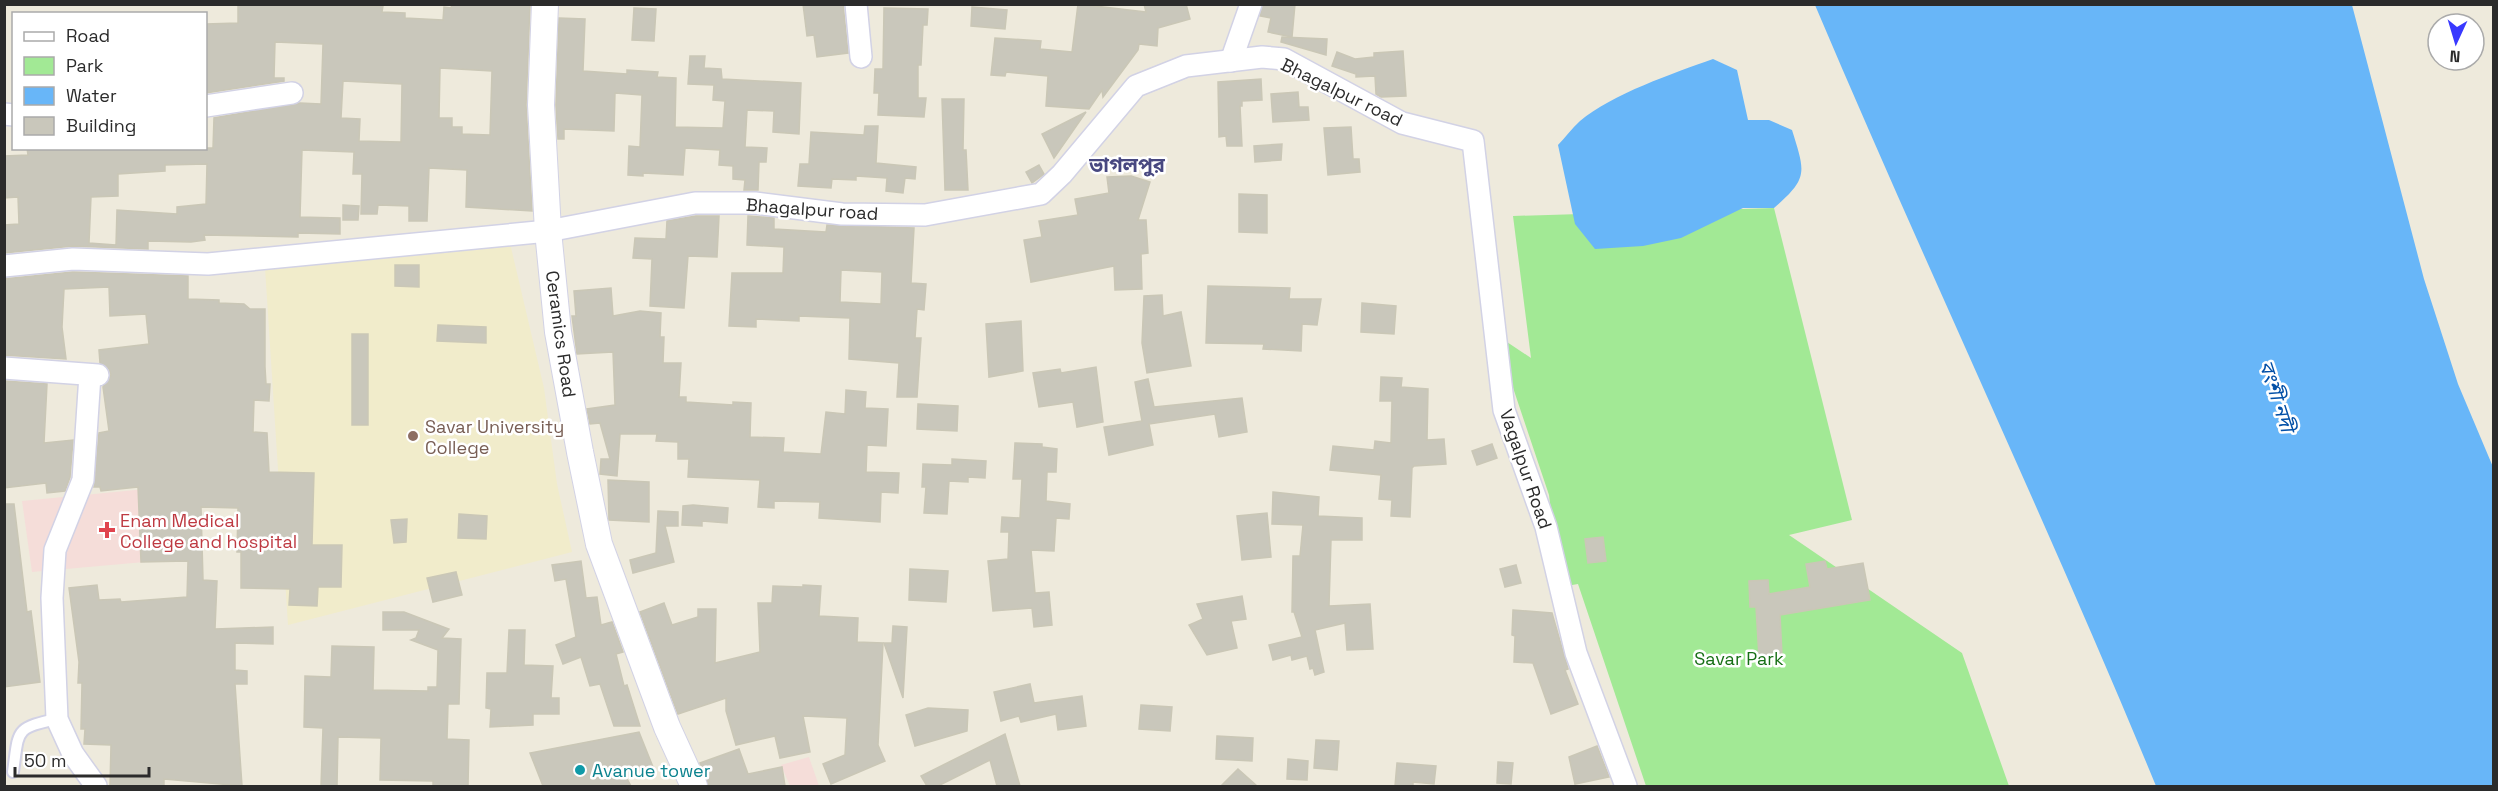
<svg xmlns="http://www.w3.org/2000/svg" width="2498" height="791" font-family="'Space Grotesk','Noto Sans Bengali',sans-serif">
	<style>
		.education { fill: #f1eccb }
		.medical { fill: #f5ddd9 }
		.green { fill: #a2e995 }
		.water { fill: #68b6f8 }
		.building { fill: #c9c7bb; stroke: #cac7b6; stroke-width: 1.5; fill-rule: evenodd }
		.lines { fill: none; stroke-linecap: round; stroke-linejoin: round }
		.service-casing { stroke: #d2d2e5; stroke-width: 14 }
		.minor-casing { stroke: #d2d2e5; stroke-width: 24 }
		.tertiary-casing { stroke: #d2d2e5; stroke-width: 28 }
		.service { stroke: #fff; stroke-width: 10 }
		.minor { stroke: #fff; stroke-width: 21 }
		.tertiary { stroke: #fff; stroke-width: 26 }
		.education-dot { fill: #8d6e63; stroke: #fff; stroke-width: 2 }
		.health-dot { fill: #e0444e; stroke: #fff; stroke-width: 2 }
		.culture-dot { fill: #0f9aa8; stroke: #fff; stroke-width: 2 }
		.labels { text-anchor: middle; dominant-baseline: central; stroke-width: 5; stroke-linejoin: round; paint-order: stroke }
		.street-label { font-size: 18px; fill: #2b2b2b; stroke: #fff }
		.education-label { font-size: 18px; fill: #785e54; stroke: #fff; text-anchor: start }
		.health-label { font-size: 18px; fill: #be3a42; stroke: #fff; text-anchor: start }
		.park-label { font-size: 18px; fill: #166f15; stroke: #fff }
		.culture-label { font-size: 18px; fill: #0d838f; stroke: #fff; text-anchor: start }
		.neighbourhood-label { font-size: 20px; font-weight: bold; fill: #484880; stroke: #fff }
		.water-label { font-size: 20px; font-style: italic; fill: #0350a7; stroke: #fff }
	</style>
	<rect width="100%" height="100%" fill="#eeeadc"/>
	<polygon class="education" points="509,239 544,388 557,484 572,552 288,625 264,252"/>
	<g class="medical">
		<polygon points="187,485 167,560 32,572 22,501"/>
		<polygon points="809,757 819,786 790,786 781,765"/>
	</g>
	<polygon class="green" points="1774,208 1852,520 1789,535 1962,653 2009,786 1646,786 1578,584 1560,587 1549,495 1495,334 1531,358 1513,216"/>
	<g class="water">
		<path d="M1815 5H2352L2424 279 2458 384 2493 467V786H2156C2048 524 1926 267 1815 5Z"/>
		<path d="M1713 59 1737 70 1748 120H1769L1792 130C1805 172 1809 178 1774 208H1743L1681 238 1643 246 1595 249 1575 224 1558 145C1565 138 1572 128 1580 121 1612 94 1674 73 1713 59Z"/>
	</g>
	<g class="building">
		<path d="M238 4 383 6 382 12 405 13V18L443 20 444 7 451 8 452 4H530L526 105 532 211 466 207 467 170 429 168 427 221H409V206L378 205 377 214H361L362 174H353L354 152 302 150 300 217 340 218V234L298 233V237L204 235 205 240 191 242 148 241V249L73 246 4 253V225L19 224 18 197 4 198V156L28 155 27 148H213L214 118 300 103 321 104 323 44 275 42 274 78H284V81L206 93V24L238 23ZM440 68 492 71 490 135 462 134V127H452V118H439ZM343 81 402 84 401 142 359 141 360 119 341 118ZM207 164 206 204 177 207V214L117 210 116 245 89 243 91 197 118 196V174L165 171V165Z"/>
		<polygon points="803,4 843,4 848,53 817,57 814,35 807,36"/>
		<polygon points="1078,4 1146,12 1144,4 1186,4 1190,19 1158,28 1157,46 1139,44 1138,50 1103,97 1102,90 1089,109 1046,106 1048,76 1006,72 1005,76 991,75 995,38 1041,41 1040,49 1072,52"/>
		<polygon points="1263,4 1295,4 1292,37 1268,32 1271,18 1260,16"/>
		<polygon points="972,7 1007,10 1005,29 971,26"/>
		<polygon points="634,8 656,9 654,41 632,40"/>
		<polygon points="884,8 928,9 927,25 923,25 921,65 918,65 918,98 926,98 924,117 878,115 879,93 874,93 875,69 883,69"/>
		<polygon points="559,18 585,19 583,71 627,74 627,70 658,72 657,77 676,78 675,127 723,128 725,101 713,100 714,85 688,84 690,56 705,56 704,68 721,69 722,79 801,83 799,134 773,132 774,111 747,110 745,147 767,148 766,162 759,162 758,190 744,190 745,180 733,179 733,166 719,165 720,150 685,148 683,175 643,173 643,176 628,175 629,146 640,147 642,95 615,93 614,131 564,129 564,139 558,139 556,105"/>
		<polygon points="1282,37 1327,39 1326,55 1281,42"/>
		<polygon points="1403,51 1406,96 1381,97 1376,94 1375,76 1356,77 1356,74 1332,66 1337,52 1355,59 1374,57 1374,53"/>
		<polygon points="1261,79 1262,100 1242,101 1242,106 1240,106 1242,146 1227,146 1226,136 1219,137 1218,82"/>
		<polygon points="1298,92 1299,107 1308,107 1309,120 1273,122 1271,94"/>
		<polygon points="942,99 964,99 963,150 966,150 968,190 945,190"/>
		<polygon points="1086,112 1054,158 1042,134"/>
		<polygon points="865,126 878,126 876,163 916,167 915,179 905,178 903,193 886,191 887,178 856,176 856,180 832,179 831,188 798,186 800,164 809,164 811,132 864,135"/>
		<polygon points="1351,127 1353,159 1359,159 1360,172 1328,175 1324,128"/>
		<polygon points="1282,144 1281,160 1255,162 1254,146"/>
		<polygon points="1039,165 1044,174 1032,183 1026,172"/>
		<polygon points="1131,176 1150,182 1138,220 1146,220 1148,253 1141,254 1142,289 1115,290 1114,266 1031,282 1024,240 1042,237 1039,221 1078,215 1075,199 1109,193 1107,177"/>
		<polygon points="1239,194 1267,195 1267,233 1239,232"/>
		<polygon points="343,205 359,206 358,220 343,220"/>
		<polygon points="696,216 719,216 717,257 688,256 684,308 650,306 652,259 633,258 635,238 666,239 667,221"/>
		<path d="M748 216 774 218V229L826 232 827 225 914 228 911 283 926 284 924 310 917 309 915 338H921L917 397H897L899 363 849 359 850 318 799 316V321L756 319V327L729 326 732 273H783L784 247 747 245ZM841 270 882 272 881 304 840 302Z"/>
		<polygon points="395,265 419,265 419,287 395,286"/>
		<polygon points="73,272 188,276 188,299 219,300 219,303 244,304 250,309 265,309 265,367 266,384 270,384 269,401 254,400 253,432 267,433 269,472 314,473 312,545 342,545 341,587 318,587 317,606 289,605 290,589 241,588 241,552 237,552 238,508 201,507 203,580 217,581 215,629 273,627 273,644 235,643 235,670 247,671 247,684 235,684 242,786 164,779 164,786 110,786 111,745 84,744 85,729 81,729 82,683 78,683 79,662 69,588 97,585 99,600 120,599 121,602 187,597 188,561 141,562 138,487 101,491 100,487 94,487 99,433 109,431 103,387 111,375 109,369 100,363 99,350 149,344 146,314 110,316 109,287 64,289 62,327 66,359 4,355 4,279"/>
		<polygon points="1208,286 1290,288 1289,299 1321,299 1317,325 1302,324 1301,351 1263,349 1264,344 1206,343"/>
		<polygon points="611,288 613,316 640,311 661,313 660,337 664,337 663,363 681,363 679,397 686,397 686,402 733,405 733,402 751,403 750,437 784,438 783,452 821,454 826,412 845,414 846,390 866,392 865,408 888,409 886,446 867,445 866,472 899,473 898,493 881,492 880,522 819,518 820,502 774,501 774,508 758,507 760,480 688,477 689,459 678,459 678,442 656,441 657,434 620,434 617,476 600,474 601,459 610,459 600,423 590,424 587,409 615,405 613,352 577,354 572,316 576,316 574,291"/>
		<polygon points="1162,295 1163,316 1181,312 1191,366 1147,373 1142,343 1144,296"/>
		<polygon points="1362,303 1396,306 1394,334 1361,332"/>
		<polygon points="1021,321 1023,371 989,377 986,324"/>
		<polygon points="438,325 486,327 486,343 437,341"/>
		<rect x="352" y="334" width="16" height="91"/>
		<polygon points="1096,367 1103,422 1077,427 1073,402 1039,407 1033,373 1060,369 1061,373"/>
		<polygon points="1381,377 1402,378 1401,387 1428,389 1427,440 1444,439 1446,464 1414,466 1412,468 1410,517 1391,516 1392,500 1379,499 1381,475 1330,470 1333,446 1374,450 1375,441 1391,443 1392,401 1380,401"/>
		<polygon points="1148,379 1154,407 1242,398 1247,432 1219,437 1215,414 1149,424 1153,445 1109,455 1104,427 1142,421 1135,382"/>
		<polygon points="4,381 47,384 44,443 73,440 70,477 65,491 47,493 46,483 4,488"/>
		<polygon points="918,404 958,406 957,431 917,429"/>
		<polygon points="1015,443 1042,444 1042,447 1057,449 1056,472 1047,472 1046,501 1070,504 1069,519 1056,518 1054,551 1031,550 1035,593 1049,592 1052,625 1034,627 1032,608 993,611 988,561 1008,559 1009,532 1001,532 1002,517 1020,518 1022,479 1013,479"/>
		<polygon points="1492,444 1497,458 1477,465 1472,451"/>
		<polygon points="952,459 986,461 985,478 968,477 968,482 949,481 947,514 924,513 926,487 922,487 923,464 952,465"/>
		<polygon points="608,480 649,482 649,522 609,520"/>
		<polygon points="1273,492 1319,497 1318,516 1362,518 1362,540 1331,540 1329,606 1370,604 1373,649 1347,650 1345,623 1315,630 1324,672 1315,675 1313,668 1310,669 1307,656 1292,660 1291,655 1273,660 1269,645 1302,637 1294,612 1292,612 1293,556 1300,556 1303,525 1272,524"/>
		<polygon points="4,504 14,504 27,612 31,611 40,682 4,687"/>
		<polygon points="693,505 728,508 727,523 702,521 702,526 682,525 683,506"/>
		<polygon points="658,511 678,512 678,526 665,526 674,562 633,573 630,560 656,553"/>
		<polygon points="1267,513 1271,557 1242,560 1237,516"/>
		<polygon points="459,514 487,516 486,539 458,538"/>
		<polygon points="407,519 406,542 394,543 391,520"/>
		<polygon points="1603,537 1606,561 1588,563 1585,539"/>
		<polygon points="581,561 586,598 597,597 601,625 612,622 623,652 616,654 624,686 627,685 640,726 614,726 600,684 590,686 581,657 563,664 556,645 576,637 566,579 555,581 552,565"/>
		<polygon points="1825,561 1827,569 1863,563 1870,600 1780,615 1782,655 1759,657 1756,607 1750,607 1749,581 1768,580 1769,594 1810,587 1806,564"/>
		<polygon points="1516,565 1521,583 1505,587 1500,569"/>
		<polygon points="910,569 948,571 946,602 909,600"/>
		<polygon points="456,572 462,595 433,602 427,578"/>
		<polygon points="803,585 821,586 819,616 858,618 857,642 883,643 878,745 885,761 831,784 823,764 845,755 847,718 803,716 810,752 780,758 775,736 736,745 726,711 726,698 678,714 640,612 664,603 672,625 698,617 698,609 716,609 715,663 760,652 758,603 772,603 773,586 803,587"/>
		<polygon points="1242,596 1246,619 1231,621 1237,648 1207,655 1189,625 1203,619 1197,604"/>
		<polygon points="1513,610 1552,613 1568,669 1565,670 1578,704 1551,714 1533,663 1514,662 1515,636 1512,635"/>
		<polygon points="383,612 404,612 449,629 442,638 461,639 459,704 448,704 447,739 469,740 468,786 433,786 433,781 380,780 381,738 338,737 337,786 321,786 323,728 304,727 305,676 331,677 332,646 374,647 373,690 428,691 428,687 437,687 438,650 411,640 416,638 419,630 383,630"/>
		<polygon points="893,626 907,627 903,698 884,643 892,643"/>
		<polygon points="509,630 525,630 524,665 553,666 551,698 559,698 559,714 533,714 533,725 490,727 491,709 486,708 487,673 507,673"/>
		<polygon points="1030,684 1034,703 1082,696 1086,726 1058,730 1056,714 1021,722 1019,716 1001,721 994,692"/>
		<polygon points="1141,705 1172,707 1170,731 1139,729"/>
		<polygon points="928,708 968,710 967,731 915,746 906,715"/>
		<polygon points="639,732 653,767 626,777 631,786 543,786 530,753"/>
		<polygon points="1005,734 1020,786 997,786 990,760 938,786 927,786 921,776"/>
		<polygon points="1217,736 1253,738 1252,761 1216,759"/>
		<polygon points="1316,740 1339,741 1337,770 1314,768"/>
		<polygon points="1597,746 1609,777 1575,784 1569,757"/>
		<polygon points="739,749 748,774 782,767 785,786 709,786 700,763"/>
		<polygon points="1288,759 1308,761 1307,780 1287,779"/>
		<polygon points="1498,762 1513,763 1511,784 1497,783"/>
		<polygon points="1397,763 1436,766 1434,784 1413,782 1413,786 1395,786"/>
		<polygon points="1238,769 1257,786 1221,786"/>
	</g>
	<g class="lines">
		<g class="service-casing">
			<path id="service" d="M13 772C19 730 14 728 57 719"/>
		</g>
		<g class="minor-casing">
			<g id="minor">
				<polyline points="856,4 861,57"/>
				<polyline points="1231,61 1251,4"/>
				<polyline points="206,106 292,93"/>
				<polyline points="4,114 14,115"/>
				<polyline points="4,266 73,259 208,264 548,231 695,203 755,203 842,214 925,215 1041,194 1062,174 1136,86 1186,66 1262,57 1284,59 1402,123 1473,141 1504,410 1546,527 1576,653 1626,786"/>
				<polyline points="4,368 98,375"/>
				<polyline points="90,375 83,480 55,550 52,598 57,719 73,754 96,786"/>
			</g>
		</g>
		<g class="tertiary-casing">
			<polyline id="tertiary" points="545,4 541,105 548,231 558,332 580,452 599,544 667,727 694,786"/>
		</g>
		<use href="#service" class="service"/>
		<use href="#minor" class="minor"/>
		<use href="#tertiary" class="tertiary"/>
	</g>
	<circle class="education-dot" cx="413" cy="436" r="6"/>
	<path class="health-dot" d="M104 521h6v6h6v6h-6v6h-6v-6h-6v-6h6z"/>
	<circle class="culture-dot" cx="580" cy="770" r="6"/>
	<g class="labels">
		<g class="street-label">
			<text transform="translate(1342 92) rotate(26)">Bhagalpur road</text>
			<text transform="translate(812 209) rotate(4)">Bhagalpur road</text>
			<text transform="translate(561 334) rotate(82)">Ceramics Road</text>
			<text transform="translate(1526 469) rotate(71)">Vagalpur Road</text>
		</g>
		<g class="education-label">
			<text x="425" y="426">Savar University<tspan x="425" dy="21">College</tspan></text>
		</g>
		<g class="health-label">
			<text x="120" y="520">Enam Medical<tspan x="120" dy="21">College and hospital</tspan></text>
		</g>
		<g class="park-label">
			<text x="1739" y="658">Savar Park</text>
		</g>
		<g class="culture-label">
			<text x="592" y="770">Avanue tower</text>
		</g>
		<g class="neighbourhood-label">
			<text x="1127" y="165">ভাগলপুর</text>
		</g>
		<g class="water-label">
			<text transform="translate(2277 396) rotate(72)">বংশী নদী</text>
		</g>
	</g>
	<rect width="2498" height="791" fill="none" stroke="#2b2b2b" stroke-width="12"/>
	<rect x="12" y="12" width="195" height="138" fill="#ffffff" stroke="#aaaaaa" stroke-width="1.5"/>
	<rect x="24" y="32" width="30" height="9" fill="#ffffff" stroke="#aaaaaa" stroke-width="1.5"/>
	<text x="66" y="42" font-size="18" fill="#2b2b2b">Road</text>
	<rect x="24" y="57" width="30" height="18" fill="#a2e995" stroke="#aaaaaa" stroke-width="1.5"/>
	<text x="66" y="72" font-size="18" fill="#2b2b2b">Park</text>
	<rect x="24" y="87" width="30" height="18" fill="#68b6f8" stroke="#aaaaaa" stroke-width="1.5"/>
	<text x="66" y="102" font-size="18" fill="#2b2b2b">Water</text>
	<rect x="24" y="117" width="30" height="18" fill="#c9c7bb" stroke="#aaaaaa" stroke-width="1.5"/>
	<text x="66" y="132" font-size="18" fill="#2b2b2b">Building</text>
	<g transform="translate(2456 42) rotate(184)"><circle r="28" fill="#ffffff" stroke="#aaaaaa" stroke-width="1.5"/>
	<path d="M0-4.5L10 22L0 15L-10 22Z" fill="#3939ff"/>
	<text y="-9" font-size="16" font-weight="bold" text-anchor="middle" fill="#2b2b2b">N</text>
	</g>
	<path d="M15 767v9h134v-9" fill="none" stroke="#2b2b2b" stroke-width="3"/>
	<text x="24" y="767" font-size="18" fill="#2b2b2b" stroke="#ffffff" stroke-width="4.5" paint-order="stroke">50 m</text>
</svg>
